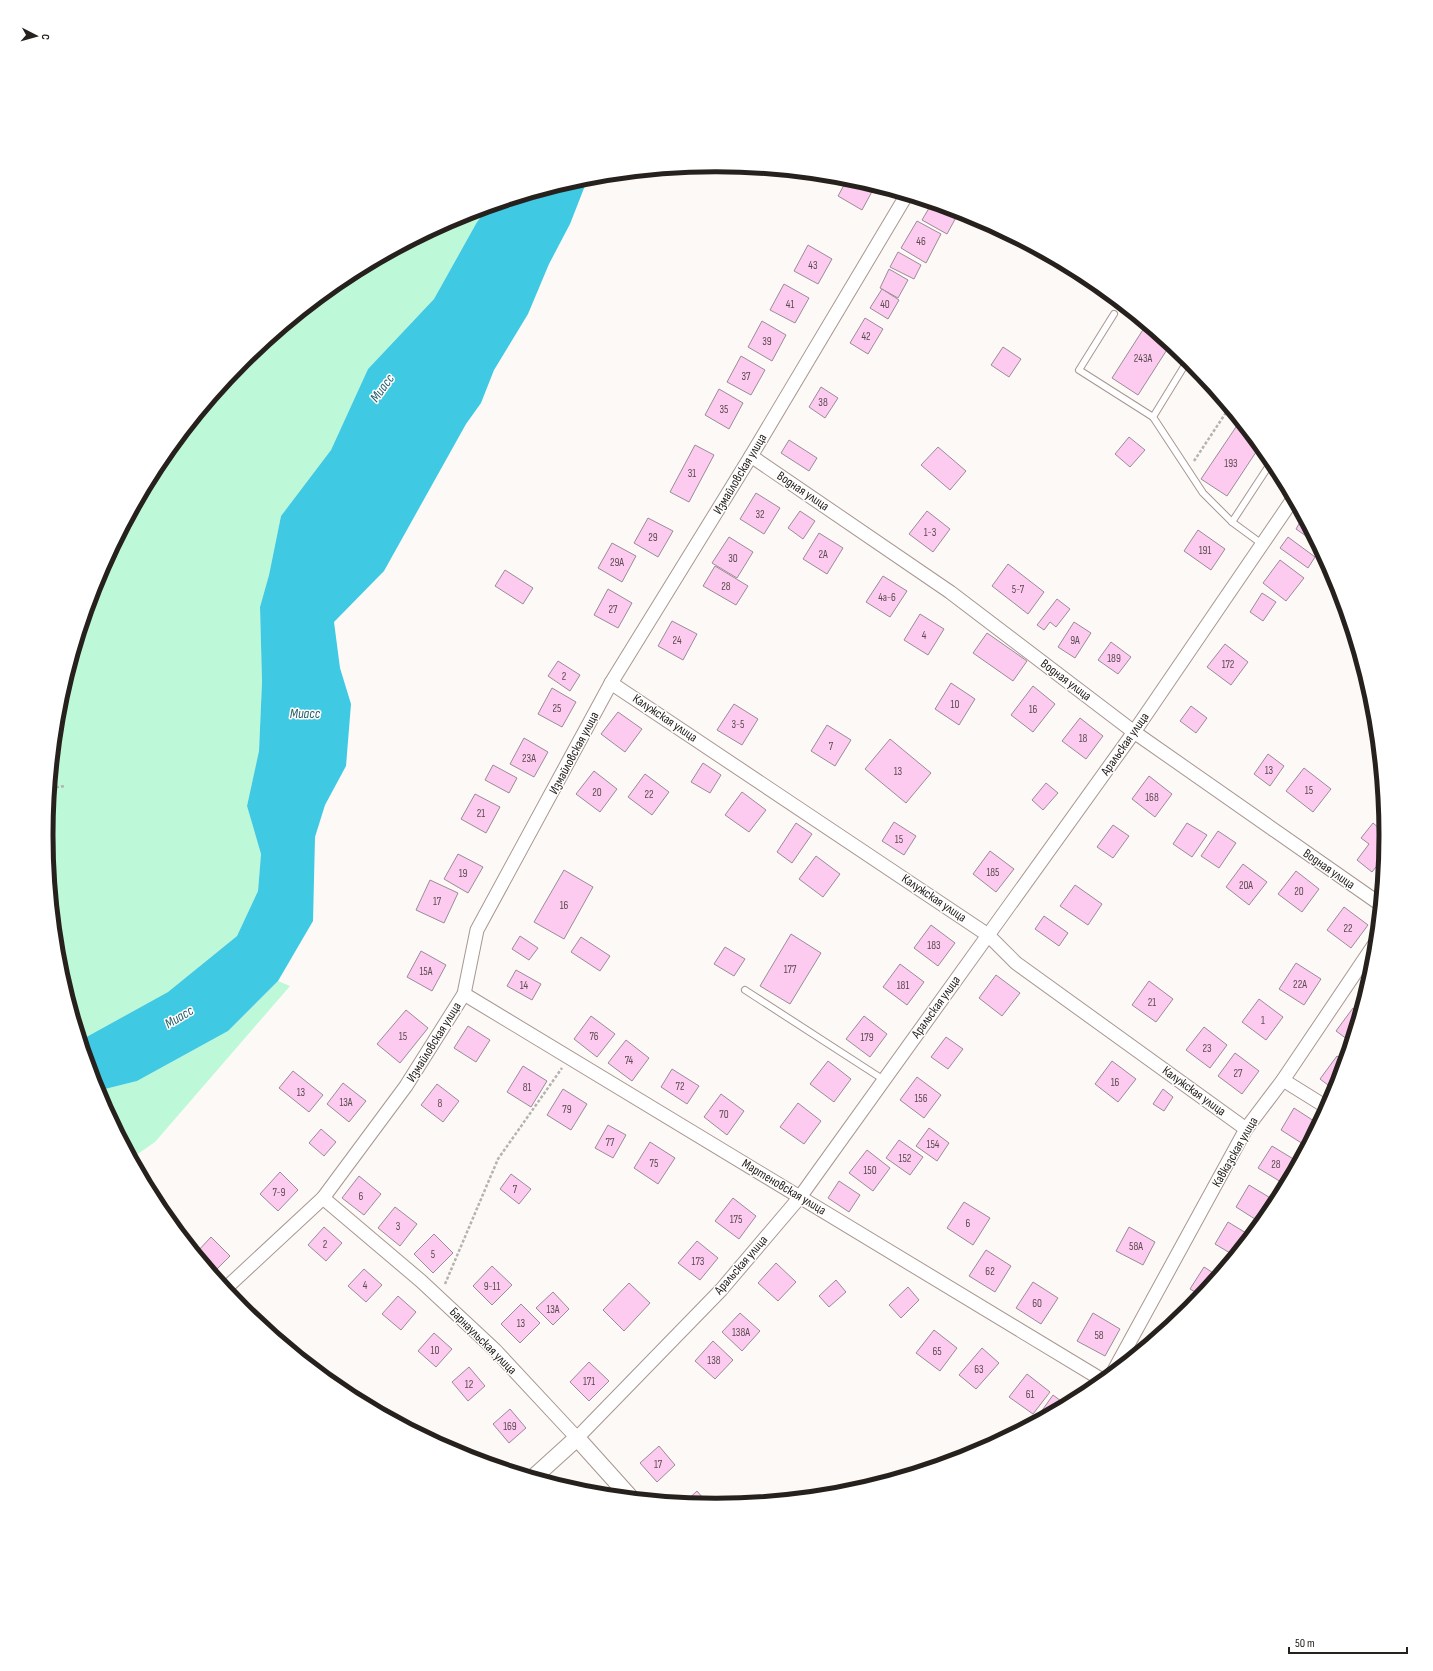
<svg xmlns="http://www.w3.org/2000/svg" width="1433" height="1671" font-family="'Sofia Sans Condensed',sans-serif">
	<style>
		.green { fill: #bdf9d8 }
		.water { fill: #40c9e3 }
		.building { fill: #fdcbef; stroke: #9a8c96 }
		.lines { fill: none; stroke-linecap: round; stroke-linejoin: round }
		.service-casing { stroke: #a89791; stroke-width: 8 }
		.minor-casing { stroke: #a89791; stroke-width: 15 }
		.tertiary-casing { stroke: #a89791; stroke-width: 18 }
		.path { stroke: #b6b2af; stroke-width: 2.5; stroke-dasharray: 3 2; stroke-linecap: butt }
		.service { stroke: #fff; stroke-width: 6 }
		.minor { stroke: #fff; stroke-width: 13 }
		.tertiary { stroke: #fff; stroke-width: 16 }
		.labels { text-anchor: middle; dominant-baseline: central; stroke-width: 3; stroke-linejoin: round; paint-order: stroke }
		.number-label { font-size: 11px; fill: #5c4c52 }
		.street-label { font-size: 13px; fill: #27211e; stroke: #fff }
		.water-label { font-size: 14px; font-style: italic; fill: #295f6b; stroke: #fff }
		.rim { fill: none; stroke: #27211e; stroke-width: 5 }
	</style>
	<rect width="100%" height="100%" fill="#fcf9f7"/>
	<g class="green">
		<polygon points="489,207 477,222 434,299 368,369 331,450 281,516 269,575 260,607 262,682 259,752 247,806 261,854 258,891 237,936 168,992 81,1040 59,966 46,835 59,704 97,579 159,463 243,361 344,278 460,216"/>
		<polygon points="278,981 290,986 155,1142 132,1158 97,1091 137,1081 228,1031"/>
	</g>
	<polygon class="water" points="588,178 570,224 549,264 528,314 494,370 481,403 466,424 384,571 334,622 340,668 351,704 346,766 325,805 315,837 313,921 278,981 228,1031 137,1081 97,1091 81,1040 168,992 237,936 258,891 261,854 247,806 259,751 262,682 260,607 269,575 281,516 331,450 368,369 434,299 477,222 489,207"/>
	<g class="building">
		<polygon points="848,178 875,186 862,210 838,196"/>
		<polygon points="932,203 959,212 947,234 922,220"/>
		<polygon points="917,221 941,234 926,263 901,248"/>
		<polygon points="808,245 832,259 818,284 794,271"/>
		<polygon points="898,252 921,265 914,279 890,267"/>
		<polygon points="889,269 908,280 898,298 880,288"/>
		<polygon points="784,284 809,298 795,323 770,310"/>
		<polygon points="882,289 899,300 888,319 870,308"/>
		<polygon points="865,318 883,329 868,354 850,343"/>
		<polygon points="762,321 786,335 772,361 748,347"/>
		<polygon points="1146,325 1170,345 1138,395 1112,378"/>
		<polygon points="1003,347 1021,359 1009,377 991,365"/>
		<polygon points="741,356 765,370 751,395 727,382"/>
		<polygon points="821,387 838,398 825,418 809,407"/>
		<polygon points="719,389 743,403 729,429 705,415"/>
		<polygon points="1240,421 1260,446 1227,496 1201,479"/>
		<polygon points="1129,437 1145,450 1130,467 1115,454"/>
		<polygon points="789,440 817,458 809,471 781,453"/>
		<polygon points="695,445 714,455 689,502 670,492"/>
		<polygon points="938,447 966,471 950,490 921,465"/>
		<polygon points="756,493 780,508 764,534 740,519"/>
		<polygon points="800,511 815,521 803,539 788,528"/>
		<polygon points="927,511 950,529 933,552 909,534"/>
		<polygon points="1303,517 1316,543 1296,529"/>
		<polygon points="648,518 673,531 658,557 634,543"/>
		<polygon points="1198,530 1225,549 1211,570 1184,551"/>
		<polygon points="819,533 843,548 827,574 803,559"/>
		<polygon points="729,537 753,552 737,578 712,563"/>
		<polygon points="1288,537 1315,557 1308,568 1280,548"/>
		<polygon points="612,543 636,556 622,582 598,568"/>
		<polygon points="1280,560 1304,578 1286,601 1263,583"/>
		<polygon points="1008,564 1044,592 1028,614 992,586"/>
		<polygon points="715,566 748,586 736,605 703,586"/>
		<polygon points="505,570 533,588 523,604 495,586"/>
		<polygon points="883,576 907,591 890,617 866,602"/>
		<polygon points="608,589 632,603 618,628 594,615"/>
		<polygon points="1262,593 1276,602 1263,621 1250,612"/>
		<polygon points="1057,599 1070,609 1056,627 1050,622 1044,630 1037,625"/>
		<polygon points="920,614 944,629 928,655 904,640"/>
		<polygon points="672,621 697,634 683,660 658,646"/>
		<polygon points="1074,622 1091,633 1075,658 1058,647"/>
		<polygon points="987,633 1027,661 1013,681 973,653"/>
		<polygon points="1111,642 1131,657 1118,674 1098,660"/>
		<polygon points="1225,644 1248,662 1231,685 1207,667"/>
		<polygon points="558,661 580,675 570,691 548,676"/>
		<polygon points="951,683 975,699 959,725 935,709"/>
		<polygon points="1033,686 1055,704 1033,732 1011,715"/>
		<polygon points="552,688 576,702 562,727 538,714"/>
		<polygon points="734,704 758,719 742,745 717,730"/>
		<polygon points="1191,706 1207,718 1196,733 1180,721"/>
		<polygon points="618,712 642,729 625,752 601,734"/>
		<polygon points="1080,718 1103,736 1086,759 1062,741"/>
		<polygon points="827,725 851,740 835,766 811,751"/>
		<polygon points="524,738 548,752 534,777 510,764"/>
		<polygon points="890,739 931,773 906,803 865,769"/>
		<polygon points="1268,754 1284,766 1270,786 1254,774"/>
		<polygon points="703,763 721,775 710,793 691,782"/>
		<polygon points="493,765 517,778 509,793 485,780"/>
		<polygon points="1304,768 1331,789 1313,812 1286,791"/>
		<polygon points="594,771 617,789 600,812 576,794"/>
		<polygon points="645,774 669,792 652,815 628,797"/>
		<polygon points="1149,776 1172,794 1155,817 1132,799"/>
		<polygon points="1046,783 1058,793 1043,810 1032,800"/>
		<polygon points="742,792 766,810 749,832 725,815"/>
		<polygon points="475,794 500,807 486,833 461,819"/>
		<polygon points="894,822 916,836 904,855 882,841"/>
		<polygon points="796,823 812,834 792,863 777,852"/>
		<polygon points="1187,823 1207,835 1192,857 1173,844"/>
		<polygon points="1373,823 1387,835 1383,873 1376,867 1372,872 1357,860 1369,844 1361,838"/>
		<polygon points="1113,825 1129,836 1113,858 1097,847"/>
		<polygon points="1218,831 1236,843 1219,868 1201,856"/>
		<polygon points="990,851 1014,869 996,892 973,874"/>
		<polygon points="458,854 483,867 468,893 444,879"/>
		<polygon points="816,856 840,874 823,897 799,879"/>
		<polygon points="1243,864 1267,882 1249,905 1226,887"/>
		<polygon points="564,870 593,887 564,939 534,922"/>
		<polygon points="1296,871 1319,889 1302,912 1278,894"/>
		<polygon points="430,880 458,893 444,923 416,910"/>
		<polygon points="1075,885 1102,904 1088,925 1060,906"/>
		<polygon points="1344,907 1368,925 1351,948 1327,930"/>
		<polygon points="1044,916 1068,933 1059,946 1035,929"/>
		<polygon points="931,925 955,943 938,966 914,948"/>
		<polygon points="791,934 821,953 790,1004 760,986"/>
		<polygon points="520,936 538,948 529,960 512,949"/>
		<polygon points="581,937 610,956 600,971 571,952"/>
		<polygon points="725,947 745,959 734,976 714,964"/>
		<polygon points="421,951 446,965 432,991 407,977"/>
		<polygon points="1296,963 1321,979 1304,1005 1279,989"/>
		<polygon points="900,964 924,982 907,1005 883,987"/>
		<polygon points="516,970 541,984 532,1000 507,986"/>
		<polygon points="996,975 1020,993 1002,1016 979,998"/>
		<polygon points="1149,981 1173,999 1156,1022 1132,1005"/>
		<polygon points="1259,999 1283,1017 1266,1040 1242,1022"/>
		<polygon points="1353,1008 1360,1013 1351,1042 1336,1031"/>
		<polygon points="406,1010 428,1028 400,1063 377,1044"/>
		<polygon points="591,1016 615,1034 597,1057 574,1039"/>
		<polygon points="864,1016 887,1034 870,1057 846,1039"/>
		<polygon points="468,1026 490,1040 476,1062 454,1048"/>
		<polygon points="1204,1027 1227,1045 1210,1068 1186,1050"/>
		<polygon points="946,1037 963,1049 948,1069 931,1057"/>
		<polygon points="626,1040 649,1058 632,1081 608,1063"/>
		<polygon points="1235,1053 1259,1071 1242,1094 1218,1076"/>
		<polygon points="1337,1056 1345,1062 1336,1091 1320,1079"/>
		<polygon points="828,1061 851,1079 834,1102 810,1084"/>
		<polygon points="1112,1061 1136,1079 1118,1102 1095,1084"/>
		<polygon points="523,1066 547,1081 531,1107 507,1092"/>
		<polygon points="672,1069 699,1086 687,1104 661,1087"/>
		<polygon points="293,1071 323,1095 309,1112 279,1088"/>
		<polygon points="917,1077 941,1095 924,1118 900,1100"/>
		<polygon points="343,1083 366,1101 349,1122 327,1104"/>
		<polygon points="437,1084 459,1101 443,1122 421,1105"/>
		<polygon points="563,1089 587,1104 571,1130 547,1115"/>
		<polygon points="1163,1089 1173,1097 1164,1111 1153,1104"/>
		<polygon points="721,1094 744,1111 727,1135 704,1117"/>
		<polygon points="798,1103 821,1121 804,1144 780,1127"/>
		<polygon points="1294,1108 1317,1123 1303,1144 1281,1130"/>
		<polygon points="608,1125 626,1135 613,1158 595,1148"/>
		<polygon points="929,1128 949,1143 937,1161 916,1146"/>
		<polygon points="321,1129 336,1142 324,1156 309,1143"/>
		<polygon points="899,1140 923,1157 910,1175 886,1158"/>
		<polygon points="650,1142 675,1158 658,1184 634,1168"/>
		<polygon points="1272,1146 1295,1160 1281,1182 1258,1168"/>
		<polygon points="867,1150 890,1168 873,1191 849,1173"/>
		<polygon points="280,1172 298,1190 278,1211 260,1194"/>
		<polygon points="511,1174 531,1189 519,1204 500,1189"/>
		<polygon points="359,1176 381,1194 364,1215 342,1198"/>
		<polygon points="839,1181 860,1195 849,1212 828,1198"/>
		<polygon points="1249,1185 1272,1199 1258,1221 1236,1207"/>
		<polygon points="733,1198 756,1216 739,1239 715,1221"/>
		<polygon points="964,1202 990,1218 973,1245 947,1228"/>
		<polygon points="395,1207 417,1224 400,1246 378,1228"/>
		<polygon points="1228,1222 1251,1236 1235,1256 1215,1244"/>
		<polygon points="324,1227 342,1243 326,1261 308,1245"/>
		<polygon points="1129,1227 1155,1242 1143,1265 1116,1251"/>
		<polygon points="434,1234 453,1253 433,1273 414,1254"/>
		<polygon points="211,1237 230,1256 213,1273 196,1253"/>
		<polygon points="697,1241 718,1258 700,1280 678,1263"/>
		<polygon points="986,1250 1011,1266 995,1292 969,1276"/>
		<polygon points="776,1263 796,1282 778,1301 758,1283"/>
		<polygon points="492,1266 512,1285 492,1305 473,1286"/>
		<polygon points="1204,1267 1218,1276 1202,1296 1190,1289"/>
		<polygon points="364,1269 382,1285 366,1302 348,1286"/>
		<polygon points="836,1280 846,1292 829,1307 819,1296"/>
		<polygon points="1033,1282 1058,1298 1041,1324 1016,1308"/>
		<polygon points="629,1283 650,1303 624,1331 603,1310"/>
		<polygon points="908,1287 919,1300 901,1318 889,1305"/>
		<polygon points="553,1292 569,1309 553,1325 536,1308"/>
		<polygon points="398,1296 416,1312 401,1330 382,1314"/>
		<polygon points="1183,1303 1192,1308 1171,1326 1170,1325"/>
		<polygon points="521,1304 540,1323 520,1343 501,1324"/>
		<polygon points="740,1313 760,1331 742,1351 722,1332"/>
		<polygon points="1093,1313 1120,1329 1105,1356 1077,1341"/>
		<polygon points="934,1330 957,1348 940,1371 916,1353"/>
		<polygon points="434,1333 452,1349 436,1367 418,1351"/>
		<polygon points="713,1341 733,1360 715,1379 695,1361"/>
		<polygon points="982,1348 999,1363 976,1389 959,1375"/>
		<polygon points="589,1362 609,1381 589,1401 570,1382"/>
		<polygon points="469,1367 485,1386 468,1401 452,1382"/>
		<polygon points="1027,1374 1050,1392 1033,1414 1009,1397"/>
		<polygon points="1053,1395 1065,1404 1063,1407 1038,1420 1036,1419"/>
		<polygon points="510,1409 526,1428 509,1443 493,1424"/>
		<polygon points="659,1446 675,1465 657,1482 640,1463"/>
		<polygon points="697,1491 709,1505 684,1503"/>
	</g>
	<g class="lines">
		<g class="service-casing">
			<g id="service">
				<polyline points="1114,314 1079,370 1153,417"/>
				<polyline points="1188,360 1153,417 1203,493 1232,522 1262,544"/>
				<polyline points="1232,522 1272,461"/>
				<polyline points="745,990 884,1080"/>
			</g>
		</g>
		<g class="minor-casing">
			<g id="minor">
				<polyline points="751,456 950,592 1134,732 1380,904"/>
				<polyline points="611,683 988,935 1016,963 1246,1129"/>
				<polyline points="464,994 1104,1381"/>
				<polyline points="1283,1080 1328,1108"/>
				<polyline points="323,1198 421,1281 495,1350 577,1438 721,1290 800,1197 1134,732 1293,499"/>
				<polyline points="225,1289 323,1198 406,1086 464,994 477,930 611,683 751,456 906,196"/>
				<polyline points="1112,1374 1246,1129 1283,1080 1376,942"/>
			</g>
		</g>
		<g class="tertiary-casing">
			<polyline id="tertiary" points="534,1477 577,1438 630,1497"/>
		</g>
		<g class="path">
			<polyline points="1194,461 1229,408"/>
			<polyline points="51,788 65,786"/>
			<polyline points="445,1284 498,1159 562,1068"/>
		</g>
		<use href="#service" class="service"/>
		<use href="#minor" class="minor"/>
		<use href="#tertiary" class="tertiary"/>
	</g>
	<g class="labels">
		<g class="number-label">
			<text x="921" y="241">46</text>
			<text x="813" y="265">43</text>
			<text x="790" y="304">41</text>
			<text x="885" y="304">40</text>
			<text x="866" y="336">42</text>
			<text x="767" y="341">39</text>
			<text x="1143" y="358">243А</text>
			<text x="746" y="376">37</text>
			<text x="823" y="402">38</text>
			<text x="724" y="409">35</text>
			<text x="1231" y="463">193</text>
			<text x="692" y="473">31</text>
			<text x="760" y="514">32</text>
			<text x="930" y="532">1-3</text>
			<text x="653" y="537">29</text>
			<text x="1205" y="550">191</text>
			<text x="823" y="554">2А</text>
			<text x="733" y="558">30</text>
			<text x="617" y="562">29А</text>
			<text x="726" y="586">28</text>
			<text x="1018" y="589">5-7</text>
			<text x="887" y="597">4а-6</text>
			<text x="613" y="609">27</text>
			<text x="924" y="635">4</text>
			<text x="677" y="640">24</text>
			<text x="1075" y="640">9А</text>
			<text x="1114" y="658">189</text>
			<text x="1228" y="664">172</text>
			<text x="564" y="676">2</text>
			<text x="955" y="704">10</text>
			<text x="557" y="708">25</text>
			<text x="1033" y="709">16</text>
			<text x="738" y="724">3-5</text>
			<text x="1083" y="738">18</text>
			<text x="831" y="746">7</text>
			<text x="529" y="758">23А</text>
			<text x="1269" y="770">13</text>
			<text x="898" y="771">13</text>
			<text x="1309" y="790">15</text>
			<text x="597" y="792">20</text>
			<text x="649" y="794">22</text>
			<text x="1152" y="797">168</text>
			<text x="481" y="813">21</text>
			<text x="899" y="839">15</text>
			<text x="993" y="872">185</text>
			<text x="463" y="873">19</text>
			<text x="1246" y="885">20А</text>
			<text x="1299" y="891">20</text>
			<text x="437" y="901">17</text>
			<text x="564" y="905">16</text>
			<text x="1348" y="928">22</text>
			<text x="934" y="945">183</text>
			<text x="790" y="969">177</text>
			<text x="426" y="971">15А</text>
			<text x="1300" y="984">22А</text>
			<text x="524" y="985">14</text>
			<text x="903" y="985">181</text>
			<text x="1152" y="1002">21</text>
			<text x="1263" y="1020">1</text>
			<text x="403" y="1036">15</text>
			<text x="594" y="1036">76</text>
			<text x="867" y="1037">179</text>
			<text x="1207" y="1048">23</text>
			<text x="629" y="1060">74</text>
			<text x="1238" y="1073">27</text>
			<text x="1115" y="1082">16</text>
			<text x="680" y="1086">72</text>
			<text x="527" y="1087">81</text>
			<text x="301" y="1092">13</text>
			<text x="921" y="1098">156</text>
			<text x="346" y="1102">13А</text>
			<text x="440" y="1103">8</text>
			<text x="567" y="1109">79</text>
			<text x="724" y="1114">70</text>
			<text x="610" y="1142">77</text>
			<text x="933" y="1144">154</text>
			<text x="905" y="1158">152</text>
			<text x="654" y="1163">75</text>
			<text x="1276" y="1164">28</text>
			<text x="870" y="1170">150</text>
			<text x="515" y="1189">7</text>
			<text x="279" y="1192">7-9</text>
			<text x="361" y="1196">6</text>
			<text x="736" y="1219">175</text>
			<text x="968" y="1223">6</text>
			<text x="398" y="1226">3</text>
			<text x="325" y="1244">2</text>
			<text x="1136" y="1246">58А</text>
			<text x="433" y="1254">5</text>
			<text x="698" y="1261">173</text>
			<text x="990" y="1271">62</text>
			<text x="365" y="1285">4</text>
			<text x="492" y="1286">9-11</text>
			<text x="1037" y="1303">60</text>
			<text x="553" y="1309">13А</text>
			<text x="521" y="1323">13</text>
			<text x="741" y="1332">138А</text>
			<text x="1099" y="1335">58</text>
			<text x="435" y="1350">10</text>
			<text x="937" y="1351">65</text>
			<text x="714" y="1360">138</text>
			<text x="979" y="1369">63</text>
			<text x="589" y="1381">171</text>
			<text x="469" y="1384">12</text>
			<text x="1030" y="1394">61</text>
			<text x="510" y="1426">169</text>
			<text x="658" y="1464">17</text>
		</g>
		<g class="street-label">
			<text transform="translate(740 474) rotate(-59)">Измайловская улица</text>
			<text transform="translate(803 491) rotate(34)">Водная улица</text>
			<text transform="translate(1066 680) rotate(37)">Водная улица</text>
			<text transform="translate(665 718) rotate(34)">Калужская улица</text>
			<text transform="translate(1125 744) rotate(-55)">Аральская улица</text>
			<text transform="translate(574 753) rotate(-62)">Измайловская улица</text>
			<text transform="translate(1329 869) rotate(35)">Водная улица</text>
			<text transform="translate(934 898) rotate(34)">Калужская улица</text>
			<text transform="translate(936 1007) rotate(-54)">Аральская улица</text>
			<text transform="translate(434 1042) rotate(-58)">Измайловская улица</text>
			<text transform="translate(1194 1091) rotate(36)">Калужская улица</text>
			<text transform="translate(1235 1152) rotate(-60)">Кавказская улица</text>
			<text transform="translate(784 1187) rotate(31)">Мартеновская улица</text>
			<text transform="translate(741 1265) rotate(-49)">Аральская улица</text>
			<text transform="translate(483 1341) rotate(45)">Барнаульская улица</text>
		</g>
		<g class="water-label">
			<text transform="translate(382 388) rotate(-54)">Миасс</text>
			<text x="305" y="713">Миасс</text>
			<text transform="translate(179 1017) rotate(-31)">Миасс</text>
		</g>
	</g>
	<path d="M0 0H1433V1671H0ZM53 835a663 663 0 1 1 1326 0a663 663 0 1 1-1326 0Z" fill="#fff" fill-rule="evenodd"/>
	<path class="rim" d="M53 835a663 663 0 1 1 1326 0a663 663 0 1 1-1326 0Z"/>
	<g transform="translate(36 36) rotate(96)" stroke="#ffffff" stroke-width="3" paint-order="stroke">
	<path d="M0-3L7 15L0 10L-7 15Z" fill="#27211e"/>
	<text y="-6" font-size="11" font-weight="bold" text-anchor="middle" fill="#27211e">С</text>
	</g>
	<path d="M1289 1647v6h118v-6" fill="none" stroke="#27211e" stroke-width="2"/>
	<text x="1295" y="1647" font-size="12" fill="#27211e" stroke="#ffffff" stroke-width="3" paint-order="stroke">50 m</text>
</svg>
